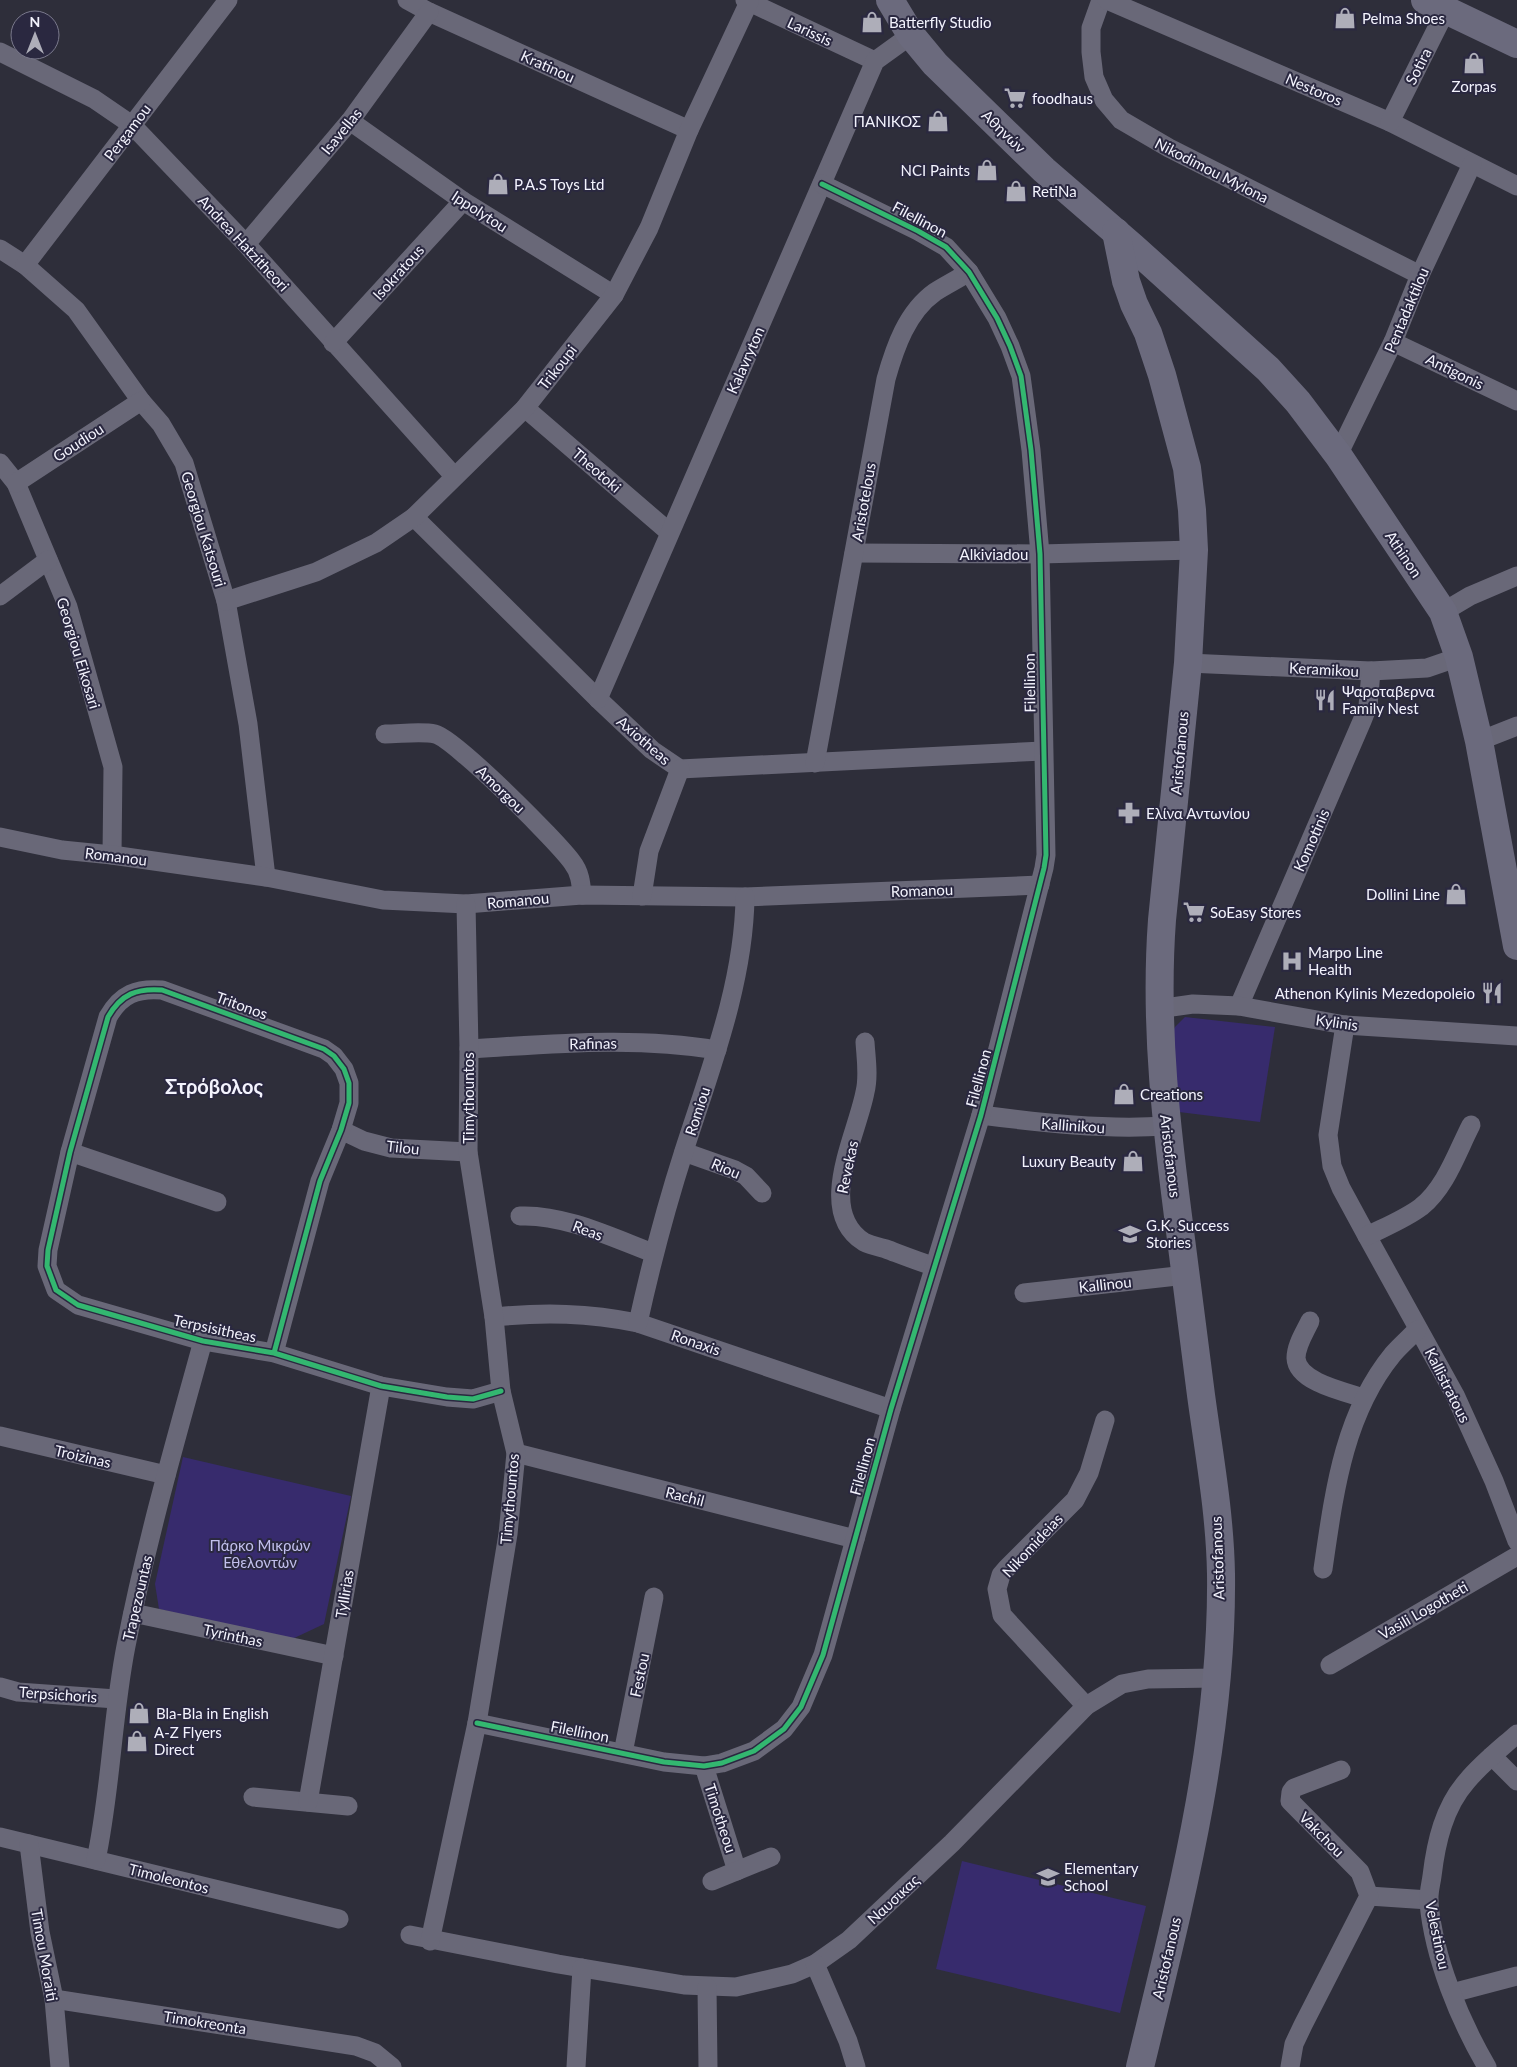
<svg xmlns="http://www.w3.org/2000/svg" width="1517" height="2067" font-family="Lato,sans-serif">
	<style>
		.green { fill: #372b6d }
		.lines { fill: none; stroke-linecap: round; stroke-linejoin: round }
		.street { stroke: #696878; stroke-width: 19 }
		.secondary { stroke: #6b6a7d; stroke-width: 28 }
		.cycleway-casing { stroke: #2a2840; stroke-width: 8 }
		.cycleway { stroke: #33b770; stroke-width: 5 }
		.labels { text-anchor: middle; dominant-baseline: central; stroke-width: 4; stroke-linejoin: round; paint-order: stroke }
		.poi-label { font-size: 15px; fill: #f3f3fd; stroke: #2a2840; text-anchor: start }
		.street-label { font-size: 15px; fill: #f3f3fd; stroke: #2a2840 }
		.park-label { font-size: 15px; fill: #c2c0ed; stroke: #2a2840 }
		.district-label { font-size: 20px; font-weight: bold; fill: #f3f3fd; stroke: #2a2840 }
	</style>
	<rect width="100%" height="100%" fill="#2e2e3a"/>
	<g class="green">
		<polygon points="1185,1017 1275,1027 1260,1122 1179,1112 1171,1035 1175,1027"/>
		<polygon points="183,1457 351,1496 324,1624 290,1640 159,1609 155,1584"/>
		<polygon points="962,1861 1146,1906 1120,2013 936,1969"/>
	</g>
	<g class="lines">
		<g class="street">
			<polyline points="407,0 429,12 689,130"/>
			<polyline points="745,0 875,61"/>
			<polyline points="1101,0 1091,28 1091,52 1094,77 1104,100 1121,120 1169,148 1420,275"/>
			<polyline points="1107,0 1390,122 1517,186"/>
			<polyline points="0,52 94,99 132,125 246,244 454,476"/>
			<polyline points="350,121 463,201 614,295"/>
			<polyline points="1390,122 1446,10"/>
			<polyline points="246,244 350,121 429,12"/>
			<polyline points="0,249 25,265 76,310 141,401 161,424 184,463 226,601 248,724 266,877"/>
			<polyline points="25,265 228,0"/>
			<polyline points="1393,342 1517,401"/>
			<polyline points="333,343 463,201"/>
			<polyline points="525,408 669,532"/>
			<polyline points="1338,455 1393,342 1420,275 1472,164"/>
			<polyline points="0,463 16,483 68,607 113,767 112,855"/>
			<polyline points="16,483 141,401"/>
			<polyline points="414,517 598,699 652,750 680,769 1043,751"/>
			<polyline points="854,553 1040,554 1194,550"/>
			<polyline points="0,596 48,560"/>
			<polyline points="226,601 316,572 376,543 414,517 525,408 614,295 649,228 689,130 749,2"/>
			<polyline points="1443,612 1470,596 1517,576"/>
			<polyline points="1188,663 1371,671 1427,668 1459,657"/>
			<polyline points="598,699 875,61 911,35"/>
			<path d="M385 734C400 734 421 731 435 734 454 738 558 842 572 862 580 872 581 883 582 895"/>
			<polyline points="1479,741 1517,726"/>
			<path d="M815 763 886 379C895 347 907 312 935 292 946 285 958 279 969 272"/>
			<polyline points="0,837 62,850 112,855 266,877 383,900 466,904 582,895 745,897 1040,885"/>
			<polyline points="642,896 649,851 680,769"/>
			<polyline points="1239,1006 1362,721 1368,706 1371,671"/>
			<polyline points="1158,1009 1193,1004 1239,1006 1345,1025 1517,1036"/>
			<polyline points="1345,1025 1328,1135 1332,1166 1341,1188 1367,1236 1455,1395 1494,1481 1517,1541"/>
			<path d="M865 1042C866 1058 869 1076 865 1092 857 1135 815 1211 864 1242 870 1245 879 1247 886 1249 902 1255 917 1261 933 1266"/>
			<path d="M469 1049C551 1044 635 1036 717 1050"/>
			<path d="M981 1115C1043 1123 1104 1130 1166 1126"/>
			<polyline points="341,1130 364,1141 391,1148 468,1152"/>
			<polyline points="70,1152 217,1202"/>
			<polyline points="684,1152 735,1170 746,1176 762,1193"/>
			<path d="M520 1216C564 1214 613 1238 653 1253"/>
			<path d="M1367 1236C1385 1227 1405 1219 1421 1207 1446 1187 1457 1152 1471 1125"/>
			<polyline points="1024,1293 1186,1275"/>
			<path d="M494 1317C545 1312 588 1313 638 1323L891 1409"/>
			<path d="M1310 1321C1305 1332 1296 1345 1296 1358 1297 1382 1345 1392 1364 1398"/>
			<path d="M638 1323C651 1264 666 1207 684 1151 710 1070 744 983 745 897"/>
			<path d="M274 1353 320 1181 341 1130 349 1103V1083L344 1069 334 1056 324 1049 162 990C137 988 121 994 108 1017L70 1152 48 1250 47 1266 56 1290 78 1305 203 1341 274 1353 381 1386 447 1397 473 1399 501 1391"/>
			<polyline points="0,1436 166,1475"/>
			<polyline points="516,1453 855,1539"/>
			<path d="M1323 1569C1334 1494 1343 1415 1393 1354 1400 1346 1409 1338 1417 1330"/>
			<polyline points="133,1613 334,1656"/>
			<polyline points="1330,1665 1517,1556"/>
			<polyline points="0,1687 18,1692 116,1699"/>
			<polyline points="1086,1706 1002,1615 997,1589 1001,1575 1007,1568 1075,1500 1089,1473 1105,1420"/>
			<polyline points="477,1723 664,1762 704,1766 722,1763 754,1751 784,1729 801,1707 823,1655 891,1409 981,1115 1044,868 1046,855 1040,554 1031,450 1021,376 1010,346 997,318 969,272 946,247 918,231 822,184"/>
			<polyline points="623,1753 654,1597"/>
			<polyline points="1492,1756 1517,1781"/>
			<polyline points="704,1766 737,1871"/>
			<polyline points="253,1797 348,1806"/>
			<polyline points="308,1802 381,1386"/>
			<polyline points="0,1837 339,1919"/>
			<polyline points="29,1844 40,1932 54,1999 60,2067"/>
			<path d="M96 1860C111 1790 112 1717 126 1646 146 1543 175 1442 203 1341"/>
			<polyline points="712,1881 771,1857"/>
			<polyline points="1369,1896 1429,1900"/>
			<polyline points="410,1935 558,1964 684,1985 736,1987 792,1974 815,1964 849,1940 952,1843 1086,1706 1122,1684 1148,1679 1217,1678"/>
			<polyline points="430,1941 477,1723 508,1534 516,1453 501,1391 494,1317 468,1152 469,1049 466,904"/>
			<polyline points="815,1964 848,2041 856,2067"/>
			<polyline points="707,1987 708,2067"/>
			<polyline points="1452,1993 1517,1976"/>
			<polyline points="54,1999 356,2046 375,2053 392,2067"/>
			<polyline points="576,2067 582,1968"/>
			<polyline points="1290,2067 1294,2044 1303,2025 1369,1896 1360,1872 1290,1801 1291,1792 1294,1788 1341,1770"/>
			<path d="M1487 2067C1459 2019 1434 1958 1429 1903 1428 1894 1431 1884 1432 1876 1436 1842 1444 1807 1467 1781 1482 1763 1500 1749 1517 1734"/>
		</g>
		<g class="secondary">
			<polyline points="890,0 911,35 935,64 1044,170 1133,247 1268,369 1298,402 1338,455 1443,612 1459,657 1479,741 1517,946"/>
			<polyline points="1425,0 1517,44"/>
			<path d="M1116 232 1126 281 1134 304 1148 333 1162 375 1187 468 1192 510 1194 550 1188 663 1162 920C1154 1028 1167 1133 1181 1239 1188 1291 1194 1343 1201 1395 1209 1454 1220 1514 1221 1574 1223 1742 1179 1906 1140 2067"/>
		</g>
		<g class="cycleway-casing">
			<g id="cycleway">
				<path d="M274 1353 320 1181 341 1130 349 1103V1083L344 1069 334 1056 324 1049 162 990C137 988 121 994 108 1017L70 1152 48 1250 47 1266 56 1290 78 1305 203 1341 274 1353 381 1386 447 1397 473 1399 501 1391"/>
				<polyline points="477,1723 664,1762 704,1766 722,1763 754,1751 784,1729 801,1707 823,1655 891,1409 981,1115 1044,868 1046,855 1040,554 1031,450 1021,376 1010,346 997,318 969,272 946,247 918,231 822,184"/>
			</g>
		</g>
		<use href="#cycleway" class="cycleway"/>
	</g>
	<defs>
		<g id="shop-bare" transform="scale(1.725)"><path d="M-5-2.5h2.3a2.7 3.5 0 0 1 5.4 0H5L5.5 6h-11ZM-1.5-2.5h3a1.5 2.3 0 0 0-3 0Z" fill="#aeaeb9" stroke="#2a2840" stroke-width="2.5" paint-order="stroke"/></g>
		<g id="supermarket-bare" transform="scale(1.725)"><path d="M-6-5.5h2.5l.6 2H6L4.5 2H-2.5L-4.4-4H-6ZM-1.5 3.2a1.3 1.3 0 1 0 .1 0ZM3 3.2a1.3 1.3 0 1 0 .1 0Z" fill="#aeaeb9" stroke="#2a2840" stroke-width="2.5" paint-order="stroke"/></g>
		<g id="restaurant-bare" transform="scale(1.725)"><path d="M-5-6h1v4h1v-4h1v4h1v-4h1v5L-1.5 .5V6h-2V.5L-5-1ZM5-6V6H3V1.5H1.5Q1.5-4 5-6Z" fill="#aeaeb9" stroke="#2a2840" stroke-width="2.5" paint-order="stroke"/></g>
		<g id="pharmacy-bare" transform="scale(1.725)"><path d="M-2-6h4v4h4v4h-4v4h-4v-4h-4v-4h4Z" fill="#aeaeb9" stroke="#2a2840" stroke-width="2.5" paint-order="stroke"/></g>
		<g id="hospital-bare" transform="scale(1.725)"><path d="M-5-5h3v3.5h4V-5h3V5h-3V1.5h-4V5h-3Z" fill="#aeaeb9" stroke="#2a2840" stroke-width="2.5" paint-order="stroke"/></g>
		<g id="school-bare" transform="scale(1.725)"><path d="M0-5L7-2L0 1L-7-2ZM-4 1L0 2.5L4 1V4Q0 6-4 4Z" fill="#aeaeb9" stroke="#2a2840" stroke-width="2.5" paint-order="stroke"/></g>
	</defs>
	<g fill-rule="evenodd">
		<use href="#shop-bare" x="1345" y="18"/>
		<use href="#shop-bare" x="872" y="22"/>
		<use href="#shop-bare" x="1474" y="63"/>
		<use href="#supermarket-bare" x="1015" y="98"/>
		<use href="#shop-bare" x="938" y="121"/>
		<use href="#shop-bare" x="987" y="170"/>
		<use href="#shop-bare" x="498" y="184"/>
		<use href="#shop-bare" x="1016" y="191"/>
		<use href="#restaurant-bare" x="1325" y="700"/>
		<use href="#pharmacy-bare" x="1129" y="813"/>
		<use href="#shop-bare" x="1456" y="894"/>
		<use href="#supermarket-bare" x="1194" y="912"/>
		<use href="#hospital-bare" x="1292" y="961"/>
		<use href="#restaurant-bare" x="1492" y="993"/>
		<use href="#shop-bare" x="1124" y="1094"/>
		<use href="#shop-bare" x="1133" y="1161"/>
		<use href="#school-bare" x="1130" y="1234"/>
		<use href="#shop-bare" x="139" y="1713"/>
		<use href="#shop-bare" x="137" y="1741"/>
		<use href="#school-bare" x="1048" y="1877"/>
	</g>
	<g class="labels">
		<g class="poi-label">
			<text x="1362" y="18">Pelma Shoes</text>
			<text x="889" y="22">Batterfly Studio</text>
			<text x="1474" y="86" text-anchor="middle">Zorpas</text>
			<text x="1032" y="98">foodhaus</text>
			<text x="921" y="121" text-anchor="end">ΠΑΝΙΚΟΣ</text>
			<text x="970" y="170" text-anchor="end">NCI Paints</text>
			<text x="514" y="184">P.A.S Toys Ltd</text>
			<text x="1032" y="191">RetiNa</text>
			<text x="1342" y="691">Ψαροταβερνα<tspan x="1342" dy="17">Family Nest</tspan></text>
			<text x="1146" y="813">Ελίνα Αντωνίου</text>
			<text x="1440" y="894" text-anchor="end">Dollini Line</text>
			<text x="1210" y="912">SoEasy Stores</text>
			<text x="1308" y="952">Marpo Line<tspan x="1308" dy="17">Health</tspan></text>
			<text x="1475" y="993" text-anchor="end">Athenon Kylinis Mezedopoleio</text>
			<text x="1140" y="1094">Creations</text>
			<text x="1116" y="1161" text-anchor="end">Luxury Beauty</text>
			<text x="1146" y="1225">G.K. Success<tspan x="1146" dy="17">Stories</tspan></text>
			<text x="156" y="1713">Bla-Bla in English</text>
			<text x="154" y="1732">A-Z Flyers<tspan x="154" dy="17">Direct</tspan></text>
			<text x="1064" y="1868">Elementary<tspan x="1064" dy="17">School</tspan></text>
		</g>
		<g class="street-label">
			<text transform="translate(810 31) rotate(25)">Larissis</text>
			<text transform="translate(548 66) rotate(24)">Kratinou</text>
			<text transform="translate(1418 66) rotate(-63)">Sotira</text>
			<text transform="translate(1314 89) rotate(23)">Nestoros</text>
			<text transform="translate(341 131) rotate(-51)">Isavellas</text>
			<text transform="translate(1004 131) rotate(44)">Αθηνών</text>
			<text transform="translate(127 132) rotate(-53)">Pergamou</text>
			<text transform="translate(1212 170) rotate(27)">Nikodimou Mylona</text>
			<text transform="translate(480 211) rotate(33)">Ippolytou</text>
			<text transform="translate(920 219) rotate(28)">Filellinon</text>
			<text transform="translate(244 243) rotate(47)">Andrea Hatzitheori</text>
			<text transform="translate(398 272) rotate(-48)">Isokratous</text>
			<text transform="translate(1406 310) rotate(-67)">Pentadaktilou</text>
			<text transform="translate(745 360) rotate(-66)">Kalavryton</text>
			<text transform="translate(557 367) rotate(-52)">Trikoupi</text>
			<text transform="translate(1455 371) rotate(26)">Antigonis</text>
			<text transform="translate(78 442) rotate(-33)">Goudiou</text>
			<text transform="translate(597 470) rotate(41)">Theotoki</text>
			<text transform="translate(863 502) rotate(-80)">Aristotelous</text>
			<text transform="translate(204 529) rotate(73)">Georgiou Katsouri</text>
			<text x="994" y="554">Alkiviadou</text>
			<text transform="translate(1404 554) rotate(56)">Athinon</text>
			<text transform="translate(79 653) rotate(73)">Georgiou Eikosari</text>
			<text transform="translate(1324 669) rotate(3)">Keramikou</text>
			<text transform="translate(1029 683) rotate(-91)">Filellinon</text>
			<text transform="translate(644 740) rotate(41)">Axiotheas</text>
			<text transform="translate(1179 753) rotate(-85)">Aristofanous</text>
			<text transform="translate(501 789) rotate(44)">Amorgou</text>
			<text transform="translate(1311 840) rotate(-66)">Komotinis</text>
			<text transform="translate(116 856) rotate(7)">Romanou</text>
			<text transform="translate(922 890) rotate(-2)">Romanou</text>
			<text transform="translate(518 900) rotate(-5)">Romanou</text>
			<text transform="translate(242 1005) rotate(20)">Tritonos</text>
			<text transform="translate(1337 1022) rotate(8)">Kylinis</text>
			<text transform="translate(593 1043) rotate(-1)">Rafinas</text>
			<text transform="translate(978 1078) rotate(-75)">Filellinon</text>
			<text transform="translate(468 1098) rotate(-90)">Timythountos</text>
			<text transform="translate(697 1111) rotate(-72)">Romiou</text>
			<text transform="translate(1073 1125) rotate(4)">Kallinikou</text>
			<text transform="translate(403 1147) rotate(6)">Tilou</text>
			<text transform="translate(1171 1156) rotate(83)">Aristofanous</text>
			<text transform="translate(847 1167) rotate(-78)">Revekas</text>
			<text transform="translate(726 1168) rotate(23)">Riou</text>
			<text transform="translate(588 1230) rotate(20)">Reas</text>
			<text transform="translate(1105 1284) rotate(-6)">Kallinou</text>
			<text transform="translate(215 1328) rotate(12)">Terpsisitheas</text>
			<text transform="translate(696 1342) rotate(19)">Ronaxis</text>
			<text transform="translate(1448 1385) rotate(63)">Kallistratous</text>
			<text transform="translate(83 1456) rotate(13)">Troizinas</text>
			<text transform="translate(862 1466) rotate(-75)">Filellinon</text>
			<text transform="translate(685 1496) rotate(14)">Rachil</text>
			<text transform="translate(509 1499) rotate(-85)">Timythountos</text>
			<text transform="translate(1032 1545) rotate(-47)">Nikomideias</text>
			<text transform="translate(1217 1558) rotate(-92)">Aristofanous</text>
			<text transform="translate(344 1594) rotate(-81)">Tyllirias</text>
			<text transform="translate(137 1598) rotate(-77)">Trapezountas</text>
			<text transform="translate(1423 1610) rotate(-30)">Vasili Logotheti</text>
			<text transform="translate(233 1635) rotate(12)">Tyrinthas</text>
			<text transform="translate(639 1675) rotate(-78)">Festou</text>
			<text transform="translate(58 1694) rotate(4)">Terpsichoris</text>
			<text transform="translate(580 1731) rotate(11)">Filellinon</text>
			<text transform="translate(721 1818) rotate(72)">Timotheou</text>
			<text transform="translate(1322 1834) rotate(45)">Vakchou</text>
			<text transform="translate(169 1878) rotate(14)">Timoleontos</text>
			<text transform="translate(893 1899) rotate(-43)">Ναυσικας</text>
			<text transform="translate(1438 1935) rotate(78)">Velestinou</text>
			<text transform="translate(45 1955) rotate(80)">Timou Moraiti</text>
			<text transform="translate(1166 1958) rotate(-77)">Aristofanous</text>
			<text transform="translate(205 2022) rotate(9)">Timokreonta</text>
		</g>
		<g class="park-label">
			<text x="260" y="1545">Πάρκο Μικρών<tspan x="260" dy="17">Εθελοντών</tspan></text>
		</g>
		<g class="district-label">
			<text x="214" y="1086">Στρόβολος</text>
		</g>
	</g>
	<g transform="translate(35 35)"><circle r="24" fill="#2a2840" stroke="#7a798c"/>
	<path d="M0-4L9 19L0 12L-9 19Z" fill="#aeaeb9"/>
	<text y="-8" font-size="14" font-weight="bold" text-anchor="middle" fill="#f3f3fd">N</text>
	</g>
</svg>
